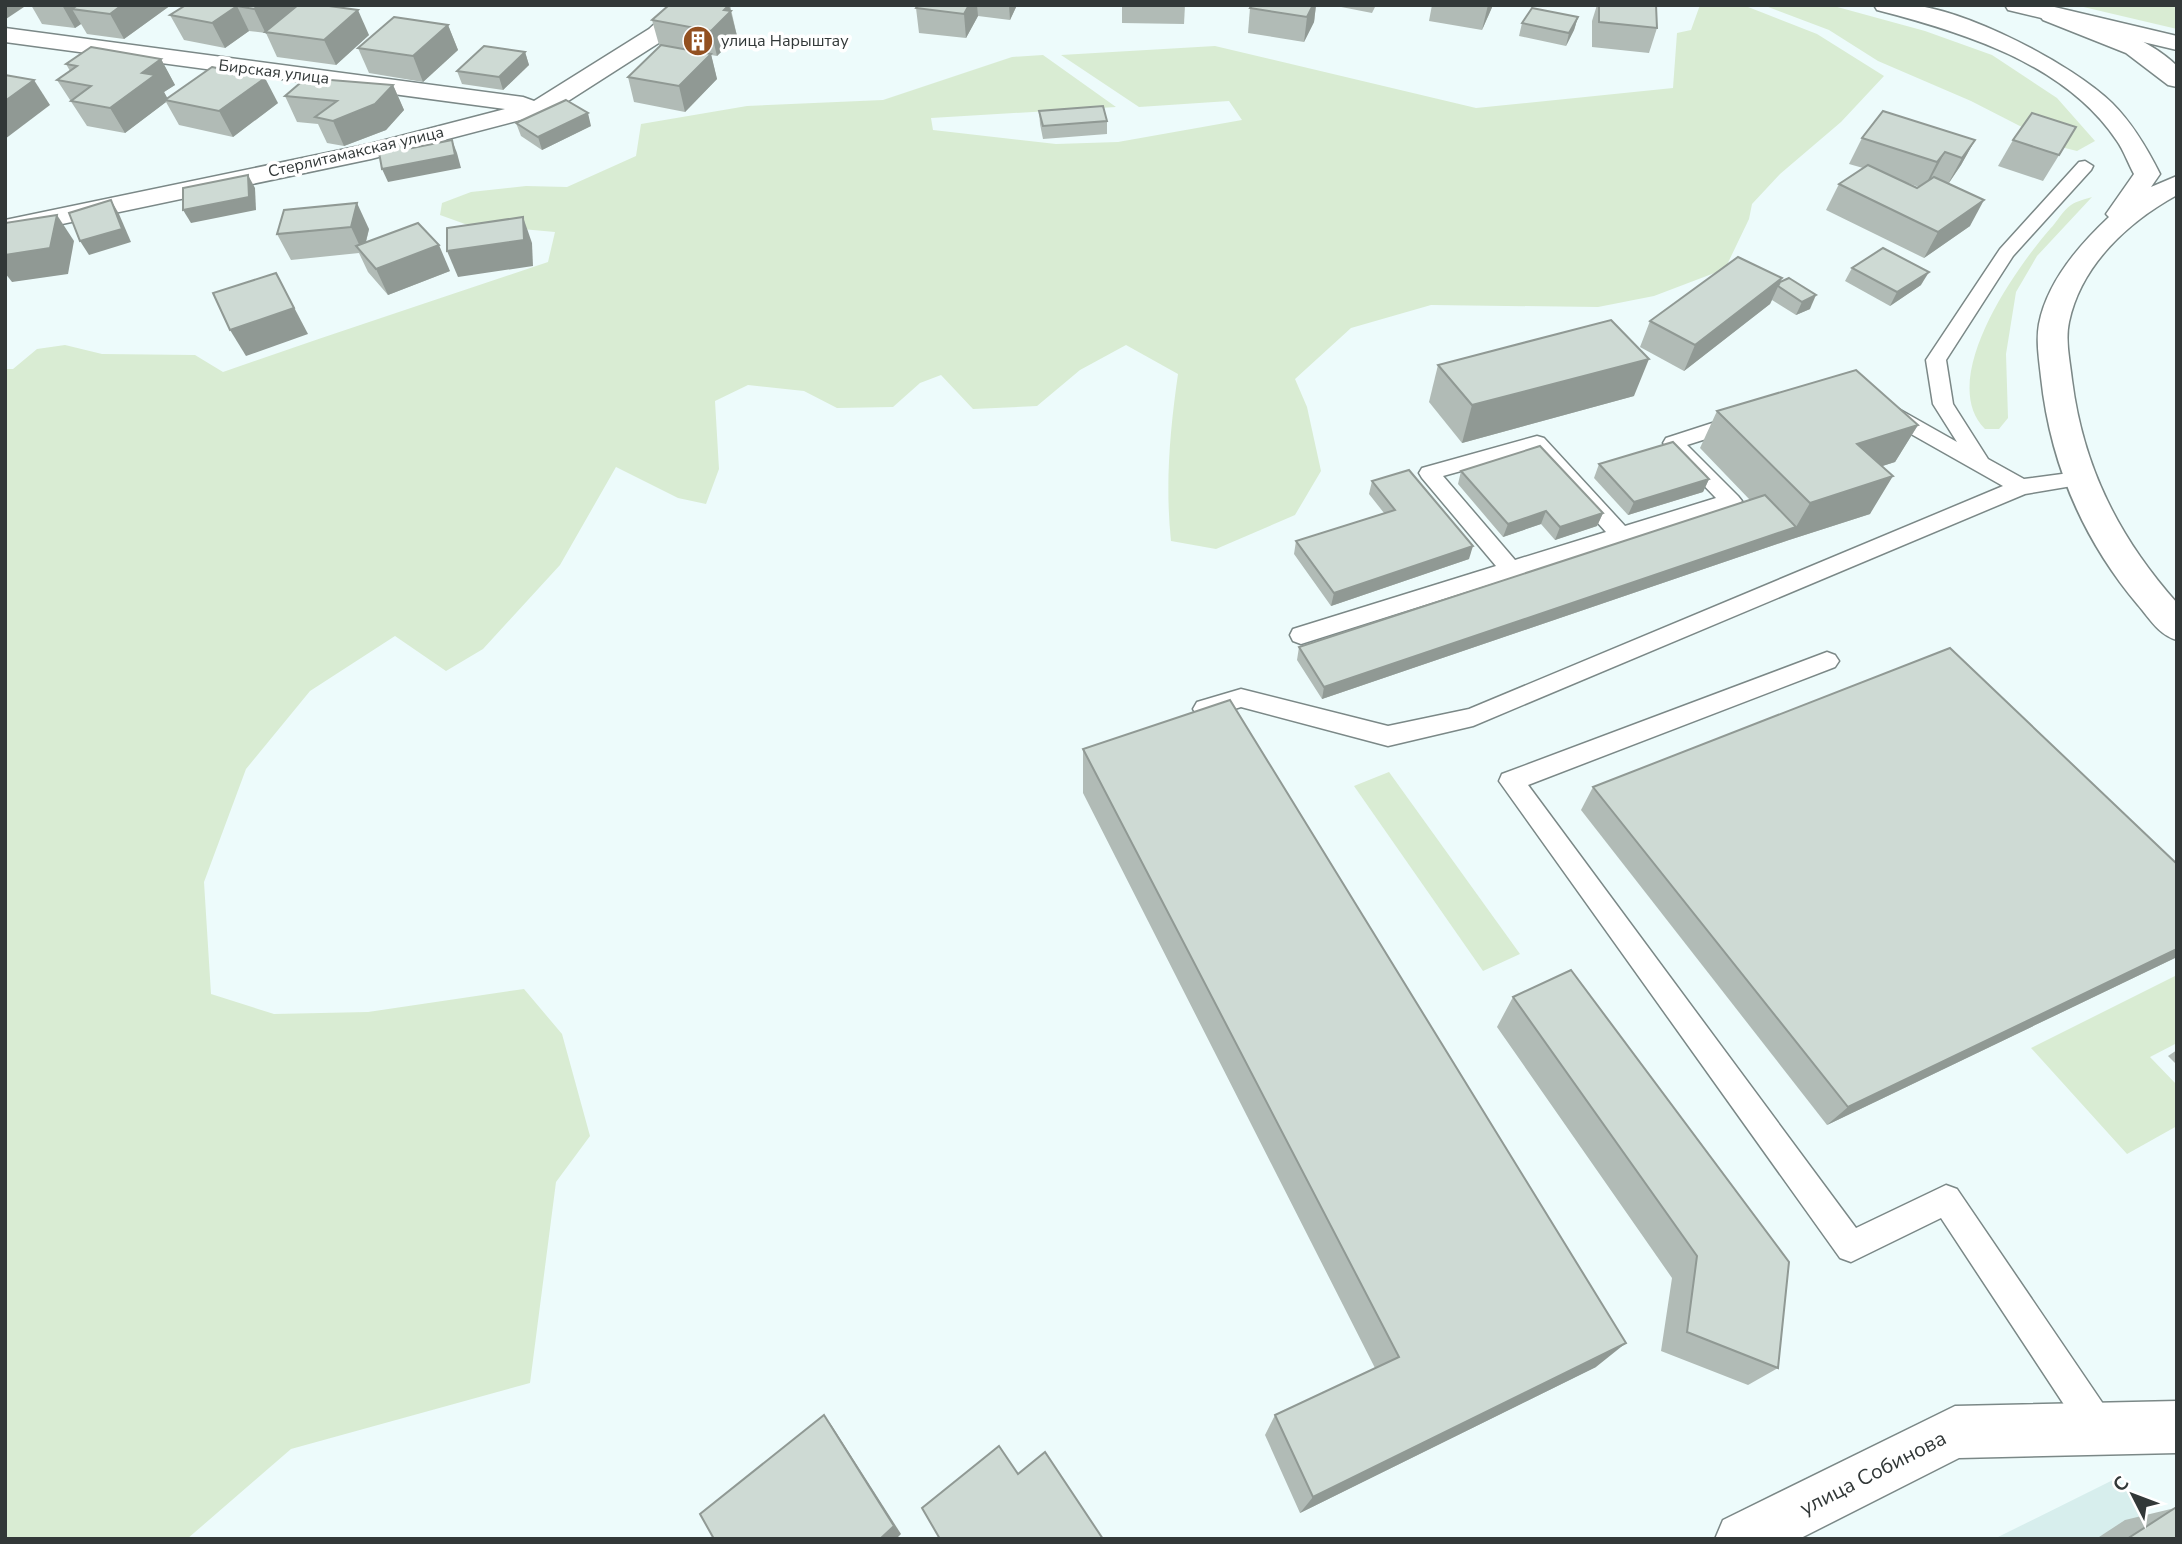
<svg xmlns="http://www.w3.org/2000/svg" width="2182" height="1544" font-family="'Nunito Sans',sans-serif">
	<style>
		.built { fill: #d7eeed }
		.green { fill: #d9ecd3 }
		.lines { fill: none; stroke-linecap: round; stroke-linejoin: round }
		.lane-casing { stroke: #7b8887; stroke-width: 3 }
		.street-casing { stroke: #7b8887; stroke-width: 3 }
		.secondary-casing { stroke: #7b8887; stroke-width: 3 }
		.primary-casing { stroke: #7b8887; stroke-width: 3 }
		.lane { fill: #fff; fill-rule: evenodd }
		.street { fill: #fff; fill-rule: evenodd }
		.secondary { fill: #fff; fill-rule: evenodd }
		.primary { fill: #fff; fill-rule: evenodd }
		.wall { fill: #b1bbb6; fill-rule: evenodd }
		.shaded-wall { fill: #909994 }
		.building { fill: #cedad4; stroke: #909994; stroke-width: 2 }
		.labels { text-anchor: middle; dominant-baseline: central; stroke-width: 7; stroke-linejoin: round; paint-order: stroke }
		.far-poi-label { font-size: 16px; fill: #323838; stroke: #fff; text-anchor: start }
		.far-street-label { font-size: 16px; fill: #323838; stroke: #fff }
		.near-street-label { font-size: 21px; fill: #323838; stroke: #fff }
	</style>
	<rect width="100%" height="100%" fill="#edfbfb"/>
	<polygon class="built" points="2117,1478 2164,1539 1994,1539"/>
	<g class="green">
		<path d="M1700 5H1743L1817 34 1884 76 1841 122 1780 174 1752 204 1749 219 1725 269 1654 296 1598 307 1431 305 1351 328 1295 379 1307 407 1321 471 1295 515 1216 549 1171 541C1165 484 1170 430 1178 374L1126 345 1080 370 1037 406 973 409 941 375 920 383 893 407 837 408 804 391 748 385 715 401 719 469 706 504 678 498 616 467 560 565 483 649 446 671 395 636 310 691 246 769 204 882 211 994 274 1014 368 1012 524 989 562 1034 590 1136 556 1182 530 1383 291 1449 187 1539H5V369H13L37 349 65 345 102 354 195 355 223 372C331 334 439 299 548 262L555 232 465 224 440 215 442 203 471 192 526 186 567 187 636 156 641 124 747 106 883 100 1012 57 1043 55 1116 107 931 118 933 130 1056 144 1118 142 1242 120 1229 101 1139 107 1061 55 1215 46 1476 108 1673 88 1677 33 1691 30Z"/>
		<polygon points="1763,5 1830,5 1925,31 1992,55 2057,98 2095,141 2077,151 2061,147 1971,101 1878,61 1829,30"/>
		<polygon points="2075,5 2177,5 2177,29"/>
		<path d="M2092 197 2037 256 2016 292 2006 354 2008 418 1999 429H1985C1936 380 2016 268 2050 229 2057 222 2063 210 2071 205 2077 201 2086 199 2092 197Z"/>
		<polygon points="1389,772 1520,954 1483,971 1354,786"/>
		<polygon points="2177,975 2177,1043 2150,1057 2177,1085 2177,1126 2127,1154 2031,1048"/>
	</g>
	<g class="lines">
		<g class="lane-casing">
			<g id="lane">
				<polygon points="2085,161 2093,166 2091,170 2013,256 1946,360 1953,404 1988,459 2024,479 2077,472 2084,474 2087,479 2084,484 2025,494 1473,726 1388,746 1241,707 1205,718 1197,716 1193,709 1197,702 1241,689 1388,726 1469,709 2003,486 1881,417 1878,412 1888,405 1895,407 1957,442 1933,404 1926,360 2000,249 2079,162"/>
				<path d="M1737 415 1744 417 1747 422 1744 427 1687 445 1738 496 1742 501 1738 506 1301 644 1293 641 1290 635 1293 629 1496 566 1422 478 1419 473 1422 468 1537 436 1544 438 1625 526 1716 498 1663 443 1666 438ZM1533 451 1606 532 1515 560 1443 476Z"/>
				<polygon points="1827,652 1835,655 1839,661 1835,667 1528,785 1856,1228 1946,1185 1957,1189 2112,1417 2116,1429 2112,1441 2100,1445 2088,1441 1941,1218 1851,1262 1840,1258 1499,781 1502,774"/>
			</g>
		</g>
		<g class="street-casing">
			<g id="street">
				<polygon points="675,5 700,5 665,39 551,112 371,159 5,236 5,220 370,144 505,109 5,42 5,28 523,97 534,101 649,29"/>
				<polygon points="2177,1401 2177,1453 1959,1458 1799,1539 1715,1539 1723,1520 1955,1406"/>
			</g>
		</g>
		<g class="secondary-casing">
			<g id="secondary">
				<path d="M1874 5C1886 5 1899 4 1911 5 1967 10 2072 64 2112 103 2133 124 2147 148 2160 174L2151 187 2177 176V195C2128 222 2081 265 2069 322 2065 341 2070 361 2072 380 2083 467 2119 538 2177 603V640C2159 635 2150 619 2138 605 2083 540 2050 462 2041 377 2039 359 2036 341 2039 324 2047 282 2079 245 2109 217L2106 214 2134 174C2128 163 2124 151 2117 141 2065 63 1962 32 1877 10Z"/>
				<path d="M2051 8C2093 19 2145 35 2177 66V87L2168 85 2126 53 2043 20 2039 15 2043 10Z"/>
			</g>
		</g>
		<g class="primary-casing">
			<polygon id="primary" points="2005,5 2046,5 2177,36 2177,50 2008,10"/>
		</g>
		<use href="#lane" class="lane"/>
		<use href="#street" class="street"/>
		<use href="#secondary" class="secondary"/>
		<use href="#primary" class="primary"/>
	</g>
	<g class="wall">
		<polygon points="31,5 171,5 124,39 87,34 81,24 75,28 42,24"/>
		<polygon points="186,5 293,5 295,8 369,35 336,65 277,57 266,33 249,31 225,48 184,40 170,15"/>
		<polygon points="730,5 737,36 717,56 711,55 717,79 685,112 634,102 628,77 660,46 659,45 652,20"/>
		<polygon points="915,5 1017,5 1010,20 978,16 966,38 919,33 916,8 918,6"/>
		<polygon points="1122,5 1185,5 1184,24 1122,23"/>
		<polygon points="1252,5 1316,5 1314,22 1304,42 1248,33 1250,8"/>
		<polygon points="1331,5 1376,5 1372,13"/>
		<polygon points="1432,5 1493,5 1482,30 1429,21"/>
		<polygon points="1597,5 1656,5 1657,28 1649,53 1592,47 1592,21"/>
		<polygon points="1578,17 1574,30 1566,46 1519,36 1522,23"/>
		<polygon points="448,25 458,50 423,82 369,73 358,48"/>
		<polygon points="525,52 529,65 503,90 462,84 457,71"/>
		<polygon points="161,59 175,85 164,92 167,98 278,103 233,137 179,125 166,102 125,133 87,126 57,80 70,71 66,64"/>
		<polygon points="393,85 404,110 386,130 344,146 327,143 318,124 297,122 285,96"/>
		<polygon points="1039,111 1107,121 1107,134 1043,139 1040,124"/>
		<polygon points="516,123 591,126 542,150 521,136"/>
		<path d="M1862 138 1975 140 1961 165 1949 183 1970 226 1924 258 1826 210 1839 184 1863 168 1849 164ZM1902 181 1919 187 1917 188Z"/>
		<polygon points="2013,140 2061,152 2043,181 1998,166"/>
		<polygon points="284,210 369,229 366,242 450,271 388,295 368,272 359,253 291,260 277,234"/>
		<polygon points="1852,268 1921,285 1890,306 1845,281"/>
		<polygon points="1780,282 1810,309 1796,315 1772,300 1770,304 1684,371 1640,347 1650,321"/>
		<polygon points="1438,365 1634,396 1462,443 1429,402"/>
		<polygon points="1717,411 1918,425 1895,462 1882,466 1870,514 1789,540 1322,699 1297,660 1299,647 1750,500 1700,448"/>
		<polygon points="1599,464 1709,479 1703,492 1628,515 1594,478"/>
		<polygon points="1461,471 1603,513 1597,526 1555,540 1541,524 1503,537 1458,484"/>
		<polygon points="1372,481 1469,559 1331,606 1294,554 1296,541 1384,513 1369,494"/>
		<polygon points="1083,749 1596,1367 1300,1513 1265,1435 1275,1415 1375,1368 1083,793"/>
		<polygon points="1593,787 2177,864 2177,957 1827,1125 1581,810"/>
		<polygon points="1513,997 1778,1368 1748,1385 1661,1351 1672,1278 1497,1027"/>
		<polygon points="2177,1050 2177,1065 2168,1056"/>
		<polygon points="2175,1508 2177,1539 2096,1539 2125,1520"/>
	</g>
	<g class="shaded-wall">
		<polygon points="5,5 27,5 6,19"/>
		<polygon points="62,5 112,5 72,9 81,24 75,28"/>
		<polygon points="122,5 171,5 124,39 110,14"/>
		<polygon points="259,5 293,5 296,11 266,34 254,9"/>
		<polygon points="729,5 737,36 717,56 711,31 724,10"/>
		<polygon points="969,5 977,5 978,16 966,38 964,14"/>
		<polygon points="1009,5 1017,5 1010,20"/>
		<polygon points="1313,5 1316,5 1314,22 1304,42 1307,17"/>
		<polygon points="1488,5 1493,5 1482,30"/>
		<polygon points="237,6 249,31 225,48 212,23"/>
		<polygon points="358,10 369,35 336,65 324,40"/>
		<polygon points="1578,17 1574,30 1566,46 1569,33"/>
		<polygon points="448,25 458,50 423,82 413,56"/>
		<polygon points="525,52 529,65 503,90 499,77"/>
		<polygon points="711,54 717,79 685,112 679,86"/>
		<polygon points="161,59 175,85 164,92 169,101 165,100 166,102 125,133 110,108 142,73"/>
		<polygon points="265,78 278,103 233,137 219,111"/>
		<polygon points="34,80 50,105 5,139 5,101"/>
		<polygon points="393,85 404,110 386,130 344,146 333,121"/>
		<polygon points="588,113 591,126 542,150 538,137"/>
		<polygon points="452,140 457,153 461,168 388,182 382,169"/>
		<polygon points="1975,140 1961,165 1948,184 1962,158"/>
		<polygon points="1945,152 1931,178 1924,188 1937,162"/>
		<polygon points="248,175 255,188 256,210 191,223 183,210"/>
		<polygon points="111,200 119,214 131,242 89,255 80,241"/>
		<polygon points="1984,200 1970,226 1924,258 1938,232"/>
		<polygon points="357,203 369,229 363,253 351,227"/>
		<polygon points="57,215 74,241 68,274 12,282 5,273 5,255"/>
		<polygon points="523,217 532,243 533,266 458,277 447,251"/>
		<polygon points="439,245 450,271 388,295 376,269"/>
		<polygon points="1929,272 1921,285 1890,306 1897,292"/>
		<polygon points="276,273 308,334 246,356 230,330"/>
		<polygon points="1782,278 1770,304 1684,371 1695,345"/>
		<polygon points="1816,295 1810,309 1796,315 1802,302"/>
		<polygon points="1649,359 1634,396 1462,443 1472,405"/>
		<polygon points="1918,425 1895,462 1836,481 1857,444"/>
		<polygon points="1893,476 1870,514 1789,540 1322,699 1324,687 1796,527 1810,503"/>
		<polygon points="1709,479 1703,492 1628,515 1634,502"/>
		<polygon points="1546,511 1541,524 1503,537 1508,524"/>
		<polygon points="1603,513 1597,526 1555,540 1560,527"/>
		<polygon points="1473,546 1469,559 1331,606 1334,593"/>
		<polygon points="2177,949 2177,957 1827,1125 1848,1107"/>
		<polygon points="1626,1343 1596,1367 1300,1513 1313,1497"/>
		<polygon points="824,1415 832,1426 901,1534 896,1539 880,1539"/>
	</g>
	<g class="building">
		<polygon points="78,5 122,5 110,14 72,9"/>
		<polygon points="186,5 259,5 254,9 237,6 212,23 170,15"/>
		<polygon points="298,5 322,5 358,10 324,40 265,32"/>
		<polygon points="669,5 729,5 724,10 731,11 711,31 652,20"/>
		<polygon points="918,5 969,5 964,14 916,8"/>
		<polygon points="1252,5 1313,5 1307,17 1250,8"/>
		<polygon points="1599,5 1656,5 1657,28 1599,22"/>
		<polygon points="1532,8 1578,17 1569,33 1522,23"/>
		<polygon points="394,17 448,25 413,56 358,48"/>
		<polygon points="661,45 711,54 679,86 628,77"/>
		<polygon points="484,46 525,52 499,77 457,71"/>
		<polygon points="91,47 161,59 142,73 155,75 110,108 71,101 91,86 57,80 77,66 66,64"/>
		<polygon points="212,67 265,78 219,111 165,100"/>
		<polygon points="5,75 34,80 5,101"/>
		<polygon points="306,78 393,85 375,104 333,121 315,117 337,101 285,96"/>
		<polygon points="566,100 588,113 538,137 516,123"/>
		<polygon points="1103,106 1107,121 1043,126 1039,111"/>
		<polygon points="1883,111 1975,140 1962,158 1945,152 1937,162 1862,138"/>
		<polygon points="2032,113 2076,127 2059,155 2013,140"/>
		<polygon points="452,140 455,155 382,169 378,147 411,141 412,148"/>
		<polygon points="1868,165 1917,188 1934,177 1984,200 1938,232 1839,184"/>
		<polygon points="248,175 249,197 183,210 183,188"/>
		<polygon points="111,200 122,229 80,241 69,213"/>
		<polygon points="357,203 351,227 277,234 284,210"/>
		<polygon points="57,215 50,248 5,255 5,223"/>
		<polygon points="523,217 524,240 447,251 447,228"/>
		<polygon points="418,223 439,245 376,269 356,246"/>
		<polygon points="1883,248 1929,272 1897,292 1852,268"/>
		<polygon points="1738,257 1782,278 1695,345 1650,321"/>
		<polygon points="276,273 294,308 230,330 213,293"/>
		<polygon points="1789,278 1816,295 1802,302 1778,286 1780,282"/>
		<polygon points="1611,320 1649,359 1472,405 1438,365"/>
		<polygon points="1856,370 1918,425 1857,444 1893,476 1810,503 1717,411"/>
		<polygon points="1673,442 1709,479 1634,502 1599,464"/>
		<polygon points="1540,446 1603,513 1560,527 1546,511 1508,524 1461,471"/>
		<polygon points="1409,470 1473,546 1334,593 1296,541 1395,510 1372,481"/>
		<polygon points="1765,495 1796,527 1324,687 1299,647"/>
		<polygon points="1950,648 2177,864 2177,949 1848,1107 1593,787"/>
		<polygon points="1230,700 1626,1343 1313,1497 1275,1415 1399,1357 1083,749"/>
		<polygon points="1571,970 1789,1262 1778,1368 1687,1332 1697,1256 1513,997"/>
		<polygon points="824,1415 894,1526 880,1539 714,1539 700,1514"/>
		<polygon points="999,1446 1018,1474 1045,1452 1103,1539 940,1539 922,1508"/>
		<polygon points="2175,1508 2177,1510 2177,1539 2127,1539"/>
	</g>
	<defs>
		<g id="building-disc" transform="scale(1.575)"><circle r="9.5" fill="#935020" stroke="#fff"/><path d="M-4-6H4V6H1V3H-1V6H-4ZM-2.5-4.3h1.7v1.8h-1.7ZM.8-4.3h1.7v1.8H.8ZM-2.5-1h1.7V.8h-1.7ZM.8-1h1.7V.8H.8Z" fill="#fff"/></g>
	</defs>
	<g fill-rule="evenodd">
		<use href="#building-disc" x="698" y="41"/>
	</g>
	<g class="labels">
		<g class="far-poi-label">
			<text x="721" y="41">улица Нарыштау</text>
		</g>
		<g class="far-street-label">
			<text transform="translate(274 72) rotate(7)">Бирская улица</text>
			<text transform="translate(356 152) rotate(-13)">Стерлитамакская улица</text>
		</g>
		<g class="near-street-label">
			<text transform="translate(1873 1473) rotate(-27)">улица Собинова</text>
		</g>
	</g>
	<rect width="2182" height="1544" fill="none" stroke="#323838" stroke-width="14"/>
	<g transform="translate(2133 1495) rotate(312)" stroke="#ffffff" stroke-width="5" paint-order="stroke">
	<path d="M0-5L12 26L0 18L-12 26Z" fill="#323838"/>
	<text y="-10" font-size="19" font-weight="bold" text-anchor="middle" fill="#323838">С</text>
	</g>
</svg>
